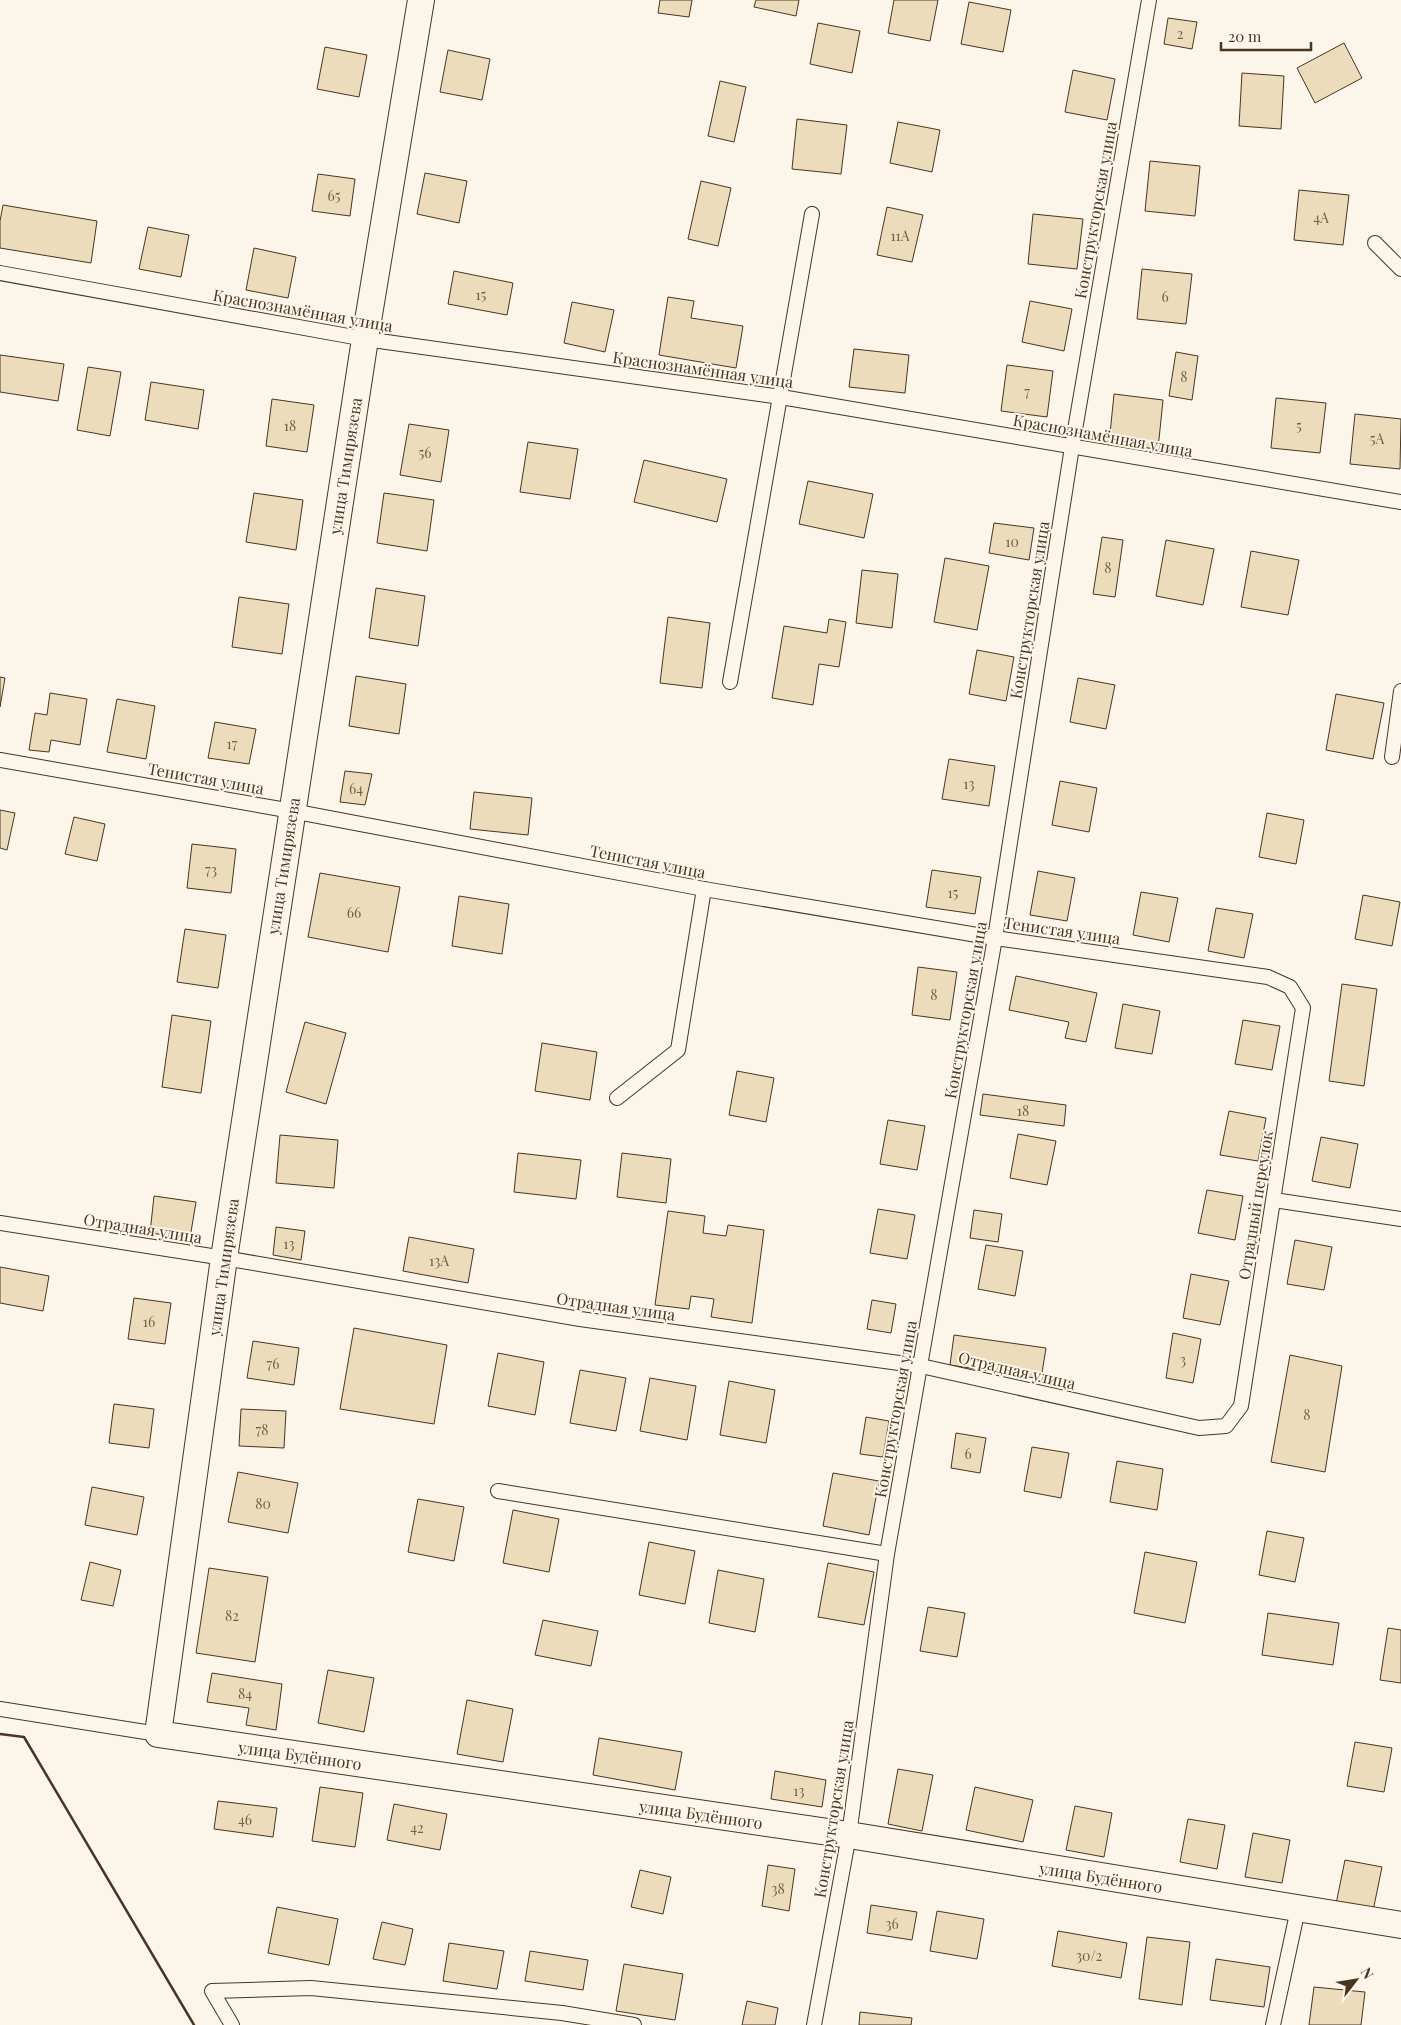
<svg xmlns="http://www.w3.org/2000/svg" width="1401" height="2025" font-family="'Playfair Display',serif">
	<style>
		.building { fill: #ecdcbc; stroke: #4a3520 }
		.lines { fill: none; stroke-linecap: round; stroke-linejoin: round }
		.service-casing { stroke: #4a3520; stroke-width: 16 }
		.minor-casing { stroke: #4a3520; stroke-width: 28 }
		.service { stroke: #fbf6e9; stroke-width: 14 }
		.minor { stroke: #fbf6e9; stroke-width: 26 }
		.wall { stroke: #4a3520; stroke-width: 2.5 }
		.labels { text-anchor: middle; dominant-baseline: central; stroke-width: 4; stroke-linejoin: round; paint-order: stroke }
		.number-label { font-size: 14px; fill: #725f47 }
		.street-label { font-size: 16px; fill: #4a3520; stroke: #fbf6e9 }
	</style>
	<rect width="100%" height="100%" fill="#fbf6e9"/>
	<g class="building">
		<polygon points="660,0 692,0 689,17 658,13"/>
		<polygon points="756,0 799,0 796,16 754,7"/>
		<polygon points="894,0 938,0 930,41 888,33"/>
		<polygon points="969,2 1011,10 1003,52 961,44"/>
		<polygon points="1168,18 1197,22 1192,49 1164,44"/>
		<polygon points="818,23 860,31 852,73 810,64"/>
		<polygon points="1344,43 1362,78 1315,103 1297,68"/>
		<polygon points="325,47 367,55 359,97 317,89"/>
		<polygon points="448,50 490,59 482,100 440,92"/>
		<polygon points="1073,70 1115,79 1107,120 1065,112"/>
		<polygon points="1242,73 1284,76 1281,129 1239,126"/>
		<polygon points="720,81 746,87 734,142 708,136"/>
		<polygon points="797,119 847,125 841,174 792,169"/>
		<polygon points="898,122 940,130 932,172 890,163"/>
		<polygon points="1150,161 1200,166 1195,216 1145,211"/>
		<polygon points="425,173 467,181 459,223 417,214"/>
		<polygon points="318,174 355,179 350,216 312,211"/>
		<polygon points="701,181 731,188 718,246 688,239"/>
		<polygon points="1299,190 1349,195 1343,245 1294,240"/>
		<polygon points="3,205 97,221 91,263 0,248 0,221"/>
		<polygon points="887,207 923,215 912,262 877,255"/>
		<polygon points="1033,214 1083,219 1077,269 1028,264"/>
		<polygon points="148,227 189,235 181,277 139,269"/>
		<polygon points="254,248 296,257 288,298 246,290"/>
		<polygon points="1142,269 1192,274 1186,324 1137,319"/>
		<polygon points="454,271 513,283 507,315 448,304"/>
		<polygon points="668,297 694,301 691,318 743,326 736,368 659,355"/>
		<polygon points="1030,301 1072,309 1064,351 1022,342"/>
		<polygon points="572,302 614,310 605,352 564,343"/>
		<polygon points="854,349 909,355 905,393 849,387"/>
		<polygon points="1176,352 1198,356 1192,400 1169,396"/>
		<polygon points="0,355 64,364 58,401 0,392"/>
		<polygon points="1007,365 1053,371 1047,417 1001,411"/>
		<polygon points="88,367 121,372 110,436 77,430"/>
		<polygon points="151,382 204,390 198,429 145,420"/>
		<polygon points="1114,394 1163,400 1158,449 1109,444"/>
		<polygon points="1276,398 1326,403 1320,453 1271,448"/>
		<polygon points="272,399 314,405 307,452 266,446"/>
		<polygon points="1355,414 1401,419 1400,469 1350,464"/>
		<polygon points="409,424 449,430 441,482 400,475"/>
		<polygon points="528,442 578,449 570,499 520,492"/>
		<polygon points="644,460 727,479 717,522 634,502"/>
		<polygon points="808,481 873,494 864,538 799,524"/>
		<polygon points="254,493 303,500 296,550 246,542"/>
		<polygon points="384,493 434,500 427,551 377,543"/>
		<polygon points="994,523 1034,528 1029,560 989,553"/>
		<polygon points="1102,537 1123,540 1115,597 1093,594"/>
		<polygon points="1166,540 1214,549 1203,605 1156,596"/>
		<polygon points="1251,551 1299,560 1288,615 1241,607"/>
		<polygon points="945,558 989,566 977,630 934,622"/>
		<polygon points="862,570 898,574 892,628 856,623"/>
		<polygon points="376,588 425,596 418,646 369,638"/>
		<polygon points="239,597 289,604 282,654 232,647"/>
		<polygon points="668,617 710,623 702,688 660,683"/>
		<polygon points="829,619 846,622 839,667 819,664 813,705 772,698 784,626 827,633"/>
		<polygon points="977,650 1014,657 1006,701 969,694"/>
		<polygon points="356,676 406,684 399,734 349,726"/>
		<polygon points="0,677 5,678 0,707"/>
		<polygon points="1078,678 1115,685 1106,729 1070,722"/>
		<polygon points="50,693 87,699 80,745 51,740 49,752 29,750 35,713 47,715"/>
		<polygon points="1336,694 1384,703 1373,759 1326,750"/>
		<polygon points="117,699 155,706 146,759 107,752"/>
		<polygon points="215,722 256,729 249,764 208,758"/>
		<polygon points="949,759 995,766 989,806 942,799"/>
		<polygon points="345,771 372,774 365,805 340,802"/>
		<polygon points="1060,781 1097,788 1089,832 1052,825"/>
		<polygon points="474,792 532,798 528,835 470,829"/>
		<polygon points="0,810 15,813 7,850 0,848"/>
		<polygon points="1267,813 1304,820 1296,864 1259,857"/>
		<polygon points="74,817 105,824 97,861 65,854"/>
		<polygon points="192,844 236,849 231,893 187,888"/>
		<polygon points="932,870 981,877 975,914 926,907"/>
		<polygon points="1038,871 1075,878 1067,921 1030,915"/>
		<polygon points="320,873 400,887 388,952 308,937"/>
		<polygon points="1141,892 1178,898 1169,942 1133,935"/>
		<polygon points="1363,895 1400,902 1392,946 1355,939"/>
		<polygon points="459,896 509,904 502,954 452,946"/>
		<polygon points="1216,908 1253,914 1244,958 1208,951"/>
		<polygon points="185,929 226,935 218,988 177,982"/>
		<polygon points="918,967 957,972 950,1020 912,1015"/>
		<polygon points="1016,976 1097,993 1086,1042 1065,1038 1069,1022 1009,1010"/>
		<polygon points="1342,984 1377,989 1364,1086 1329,1081"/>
		<polygon points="1123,1004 1160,1011 1152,1054 1115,1048"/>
		<polygon points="172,1015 211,1021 201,1093 162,1087"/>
		<polygon points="1243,1020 1280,1026 1272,1070 1235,1064"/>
		<polygon points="305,1022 346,1033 326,1104 286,1092"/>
		<polygon points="542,1043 597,1052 590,1100 535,1091"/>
		<polygon points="737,1071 774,1078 766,1122 729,1115"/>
		<polygon points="983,1094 1066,1105 1064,1126 980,1115"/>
		<polygon points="1229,1111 1266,1118 1258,1161 1220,1155"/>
		<polygon points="888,1120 925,1126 917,1170 880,1164"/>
		<polygon points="1018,1134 1056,1141 1047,1185 1010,1178"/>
		<polygon points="280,1135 338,1140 334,1188 276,1183"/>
		<polygon points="1321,1137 1358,1144 1350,1188 1312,1181"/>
		<polygon points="518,1153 581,1160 576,1199 514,1192"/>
		<polygon points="622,1153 671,1159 666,1203 617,1197"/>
		<polygon points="1207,1190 1243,1196 1235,1240 1198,1233"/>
		<polygon points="154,1196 196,1202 190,1238 150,1233"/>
		<polygon points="878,1209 915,1215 907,1259 870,1253"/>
		<polygon points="974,1210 1002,1214 998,1242 970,1238"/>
		<polygon points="668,1211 705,1216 703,1233 726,1236 728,1225 764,1230 752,1323 711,1317 714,1299 691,1296 689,1309 655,1305"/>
		<polygon points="276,1227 305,1231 301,1260 273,1255"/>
		<polygon points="409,1237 474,1249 468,1283 403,1271"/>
		<polygon points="1295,1240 1332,1247 1324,1290 1287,1284"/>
		<polygon points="986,1245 1023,1251 1015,1296 978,1289"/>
		<polygon points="0,1267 49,1276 43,1311 0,1303"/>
		<polygon points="1191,1274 1229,1281 1220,1325 1183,1318"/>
		<polygon points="134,1298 171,1303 165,1344 128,1339"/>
		<polygon points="872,1300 896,1304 891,1333 867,1329"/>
		<polygon points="354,1328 447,1345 434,1424 340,1409"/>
		<polygon points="1173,1333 1201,1339 1193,1383 1166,1378"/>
		<polygon points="954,1335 1046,1348 1041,1379 950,1365"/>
		<polygon points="253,1341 299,1348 294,1385 247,1378"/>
		<polygon points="498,1353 544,1362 535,1415 488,1406"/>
		<polygon points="1290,1355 1342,1366 1325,1472 1271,1462"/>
		<polygon points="580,1370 626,1378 616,1431 570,1423"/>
		<polygon points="650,1378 696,1386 687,1440 640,1431"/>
		<polygon points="729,1381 775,1390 766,1443 720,1435"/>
		<polygon points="114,1404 154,1409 149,1448 109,1443"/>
		<polygon points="241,1409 286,1411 284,1448 239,1446"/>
		<polygon points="866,1417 889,1421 883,1457 860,1454"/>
		<polygon points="956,1433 986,1438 980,1473 951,1468"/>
		<polygon points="1032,1447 1069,1453 1061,1498 1024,1491"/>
		<polygon points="1117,1461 1163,1469 1157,1510 1110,1502"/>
		<polygon points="238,1472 298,1483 288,1533 228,1522"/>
		<polygon points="833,1473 879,1481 869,1535 823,1526"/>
		<polygon points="92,1487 144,1497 137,1535 85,1525"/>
		<polygon points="418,1499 464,1507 454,1561 408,1552"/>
		<polygon points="513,1510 559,1519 549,1572 503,1563"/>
		<polygon points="1267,1531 1304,1538 1295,1582 1259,1575"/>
		<polygon points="649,1542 695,1551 685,1604 639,1595"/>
		<polygon points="1145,1552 1197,1562 1185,1623 1134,1613"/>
		<polygon points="90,1562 121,1570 113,1606 81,1600"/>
		<polygon points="828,1563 874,1572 864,1625 818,1617"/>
		<polygon points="209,1568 268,1577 255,1662 196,1653"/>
		<polygon points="718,1570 764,1579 755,1632 709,1623"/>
		<polygon points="928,1607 965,1613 957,1657 920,1651"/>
		<polygon points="1268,1613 1339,1623 1333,1665 1262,1655"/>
		<polygon points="543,1620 598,1631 591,1666 535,1655"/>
		<polygon points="1388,1628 1401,1630 1401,1683 1380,1680"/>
		<polygon points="328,1670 374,1678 364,1732 318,1723"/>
		<polygon points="212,1673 282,1684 276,1730 246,1725 249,1708 207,1702"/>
		<polygon points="467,1700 513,1709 503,1762 457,1754"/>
		<polygon points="599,1738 682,1752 675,1790 593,1775"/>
		<polygon points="1355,1742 1392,1748 1384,1792 1347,1786"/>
		<polygon points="898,1769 933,1775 922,1831 888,1824"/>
		<polygon points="775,1771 826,1780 822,1807 771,1799"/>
		<polygon points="320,1787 363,1793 355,1847 312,1841"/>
		<polygon points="975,1787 1033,1800 1023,1842 966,1830"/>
		<polygon points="218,1801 277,1808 273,1837 214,1829"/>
		<polygon points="394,1804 447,1814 440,1850 387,1840"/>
		<polygon points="1075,1806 1112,1813 1104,1857 1066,1850"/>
		<polygon points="1188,1819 1225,1825 1217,1869 1180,1862"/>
		<polygon points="1253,1833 1290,1840 1282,1883 1245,1877"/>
		<polygon points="1345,1860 1382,1867 1373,1911 1336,1904"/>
		<polygon points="768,1865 795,1869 789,1911 762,1906"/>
		<polygon points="640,1870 671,1877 663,1914 631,1907"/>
		<polygon points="871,1905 917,1912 912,1940 867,1933"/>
		<polygon points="277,1907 338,1919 329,1965 268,1953"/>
		<polygon points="937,1911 984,1919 977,1959 930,1951"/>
		<polygon points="382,1922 413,1929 405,1965 373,1959"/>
		<polygon points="1058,1931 1127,1943 1121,1978 1052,1966"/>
		<polygon points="1147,1937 1190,1942 1182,2005 1139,1999"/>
		<polygon points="449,1943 504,1951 497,1989 443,1981"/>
		<polygon points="530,1951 588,1960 583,1990 525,1981"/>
		<polygon points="1216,1959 1270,1967 1264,2007 1210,2000"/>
		<polygon points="624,1964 683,1974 675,2020 616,2011"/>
		<polygon points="1314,1987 1365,1992 1361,2025 1309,2025"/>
		<polygon points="747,2001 778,2008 775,2025 742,2025"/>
		<polygon points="860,2012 912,2018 911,2025 859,2025"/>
	</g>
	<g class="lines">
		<g class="service-casing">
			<g id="service">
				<polyline points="1375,243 1401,269"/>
				<polyline points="0,273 365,339 781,397 1401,502"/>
				<polyline points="730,682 812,214"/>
				<polyline points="1392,757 1401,691"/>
				<polyline points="0,760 292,811 704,889 995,938 1268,977 1290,987 1303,1008 1241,1406 1226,1426 1199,1428 921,1366 580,1319 224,1258 0,1223"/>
				<polyline points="617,1098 678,1050 704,889"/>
				<polyline points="1274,1200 1401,1219"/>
				<polyline points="498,1491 887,1554"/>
				<polyline points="0,1709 158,1734"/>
				<polyline points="232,2025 212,1991 311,1988 562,2013 634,2025"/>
				<polyline points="814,2025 849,1835 887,1554 995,938 1072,447 1149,0"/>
				<polyline points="1273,2025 1298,1909"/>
			</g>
		</g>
		<g class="minor-casing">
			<polyline id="minor" points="421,0 365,339 224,1258 158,1734 849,1835 1401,1925"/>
		</g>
		<use href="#service" class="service"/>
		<use href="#minor" class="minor"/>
		<polyline class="wall" points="0,1734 24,1737 194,2025"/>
	</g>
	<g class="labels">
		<g class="number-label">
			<text x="1180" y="33">2</text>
			<text x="334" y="195">65</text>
			<text x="1321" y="217">4А</text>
			<text x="900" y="235">11А</text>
			<text x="481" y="294">15</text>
			<text x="1165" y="296">6</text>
			<text x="1184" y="376">8</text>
			<text x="1027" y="391">7</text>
			<text x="290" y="425">18</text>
			<text x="1299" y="425">5</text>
			<text x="1377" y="438">5А</text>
			<text x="425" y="452">56</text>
			<text x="1012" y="541">10</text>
			<text x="1108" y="567">8</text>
			<text x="232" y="743">17</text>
			<text x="969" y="783">13</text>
			<text x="356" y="788">64</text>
			<text x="211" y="869">73</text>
			<text x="953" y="892">15</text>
			<text x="354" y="912">66</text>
			<text x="934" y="994">8</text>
			<text x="1023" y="1110">18</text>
			<text x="289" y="1243">13</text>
			<text x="439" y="1260">13А</text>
			<text x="149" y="1321">16</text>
			<text x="1183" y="1359">3</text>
			<text x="273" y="1363">76</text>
			<text x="1307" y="1414">8</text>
			<text x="262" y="1429">78</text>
			<text x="968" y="1453">6</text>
			<text x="263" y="1503">80</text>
			<text x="232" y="1615">82</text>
			<text x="245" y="1693">84</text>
			<text x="799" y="1790">13</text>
			<text x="245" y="1819">46</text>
			<text x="417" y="1827">42</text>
			<text x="778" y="1888">38</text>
			<text x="892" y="1923">36</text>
			<text x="1089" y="1955">30/2</text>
		</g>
		<g class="street-label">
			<text transform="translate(1095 210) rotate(-80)">Конструкторская улица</text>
			<text transform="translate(303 310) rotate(10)">Краснознамённая улица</text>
			<text transform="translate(703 369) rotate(8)">Краснознамённая улица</text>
			<text transform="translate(1103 435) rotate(10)">Краснознамённая улица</text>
			<text transform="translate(345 466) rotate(-81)">улица Тимирязева</text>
			<text transform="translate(1029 610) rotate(-81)">Конструкторская улица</text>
			<text transform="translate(206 778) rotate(10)">Тенистая улица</text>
			<text transform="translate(648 861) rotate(11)">Тенистая улица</text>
			<text transform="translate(283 866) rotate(-81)">улица Тимирязева</text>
			<text transform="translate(1062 930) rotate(8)">Тенистая улица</text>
			<text transform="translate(965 1010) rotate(-80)">Конструкторская улица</text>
			<text transform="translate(1255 1205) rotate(-81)">Отрадный переулок</text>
			<text transform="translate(143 1228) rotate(9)">Отрадная улица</text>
			<text transform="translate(223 1267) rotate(-82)">улица Тимирязева</text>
			<text transform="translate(616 1306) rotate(8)">Отрадная улица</text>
			<text transform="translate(1017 1370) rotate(13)">Отрадная улица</text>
			<text transform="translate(895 1409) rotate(-80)">Конструкторская улица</text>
			<text transform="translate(300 1755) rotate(8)">улица Будённого</text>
			<text transform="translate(833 1809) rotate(-81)">Конструкторская улица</text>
			<text transform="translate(701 1814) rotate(8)">улица Будённого</text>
			<text transform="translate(1101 1877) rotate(9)">улица Будённого</text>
		</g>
	</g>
	<g transform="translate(1356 1980) rotate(59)" stroke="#fbf6e9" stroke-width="4" paint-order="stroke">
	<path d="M0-4L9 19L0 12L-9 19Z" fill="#4a3520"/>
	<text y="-8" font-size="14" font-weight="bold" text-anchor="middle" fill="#4a3520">N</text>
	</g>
	<path d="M1221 42v8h90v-8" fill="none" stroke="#4a3520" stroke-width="2.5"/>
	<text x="1228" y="42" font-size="15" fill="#4a3520" stroke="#fbf6e9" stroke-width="4" paint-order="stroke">20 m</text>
</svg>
